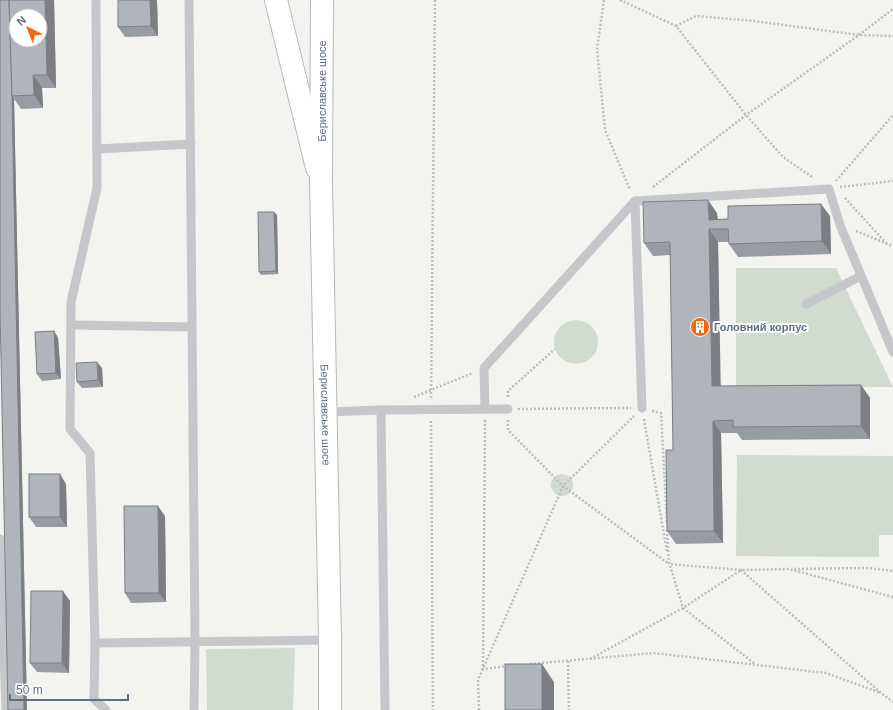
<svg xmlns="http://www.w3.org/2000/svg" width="893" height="710" font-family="Arial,sans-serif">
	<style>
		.green { fill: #d2dbd0 }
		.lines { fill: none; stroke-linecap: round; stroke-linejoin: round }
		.secondary-casing { stroke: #b7bac0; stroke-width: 24 }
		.primary-casing { stroke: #b5b8bd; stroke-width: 24 }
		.path { stroke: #bcbdc0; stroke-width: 2.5; stroke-dasharray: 2 2; stroke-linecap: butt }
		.lane { stroke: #c5c7cb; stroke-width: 9 }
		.secondary { stroke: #fff; stroke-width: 22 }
		.primary { stroke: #fff; stroke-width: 22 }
		.wall { fill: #979ca2 }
		.shaded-wall { fill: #7b7f84 }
		.building { fill: #b0b5bc; stroke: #7b7f84; fill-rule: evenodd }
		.labels { text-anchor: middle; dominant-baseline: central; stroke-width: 4; stroke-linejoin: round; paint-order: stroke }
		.street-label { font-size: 11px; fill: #606e83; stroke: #fff }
		.poi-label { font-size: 11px; font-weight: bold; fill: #606e83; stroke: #fff; text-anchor: start }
	</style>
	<rect width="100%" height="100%" fill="#f3f4ef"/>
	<g class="green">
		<polygon points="736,268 836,268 893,387 736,387"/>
		<circle cx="576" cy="342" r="22"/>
		<polygon points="737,455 893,456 893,535 879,535 879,557 736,556"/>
		<circle cx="562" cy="485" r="11"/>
		<polygon points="295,648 293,710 207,710 206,649"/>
	</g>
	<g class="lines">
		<g class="secondary-casing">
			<polyline id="secondary" points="276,0 317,168"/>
		</g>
		<g class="primary-casing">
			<g id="primary">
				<path id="s1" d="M322 0 321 182 330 640V710"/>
			</g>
		</g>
		<g class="path">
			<polyline points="604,0 597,49 605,130 630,190"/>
			<polyline points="620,0 676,26 746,115 783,157 812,177"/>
			<polyline points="676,26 696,16 754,21 859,35 893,36"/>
			<polyline points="836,181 893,115"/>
			<polyline points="653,187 746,115 859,35 893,9"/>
			<polyline points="840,187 893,181"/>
			<polyline points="845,198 886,243"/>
			<polyline points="856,231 893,246"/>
			<polyline points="414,397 473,373"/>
			<polyline points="508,397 508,391 555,349"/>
			<polyline points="431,398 435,0"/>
			<polyline points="518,409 631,408"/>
			<polyline points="652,411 661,413 667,523"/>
			<polyline points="644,419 667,552"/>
			<polyline points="485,420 483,669 508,666"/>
			<polyline points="508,420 508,430 563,486 669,564"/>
			<polyline points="431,421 433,710"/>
			<polyline points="667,530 669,564 741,570 789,569 893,597"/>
			<polyline points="669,562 683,608 755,664"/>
			<polyline points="794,569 868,568 893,571"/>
			<polyline points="741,570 881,693 893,702"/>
			<polyline points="590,659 683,608 741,570"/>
			<polyline points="568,661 569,710"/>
			<polyline points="530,664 654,653 826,673 881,693"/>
			<polyline points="479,710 478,680 563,486 634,416"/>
		</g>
		<g class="lane">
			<polyline points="96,0 97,188 71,302 70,429 90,453 95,643 330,640"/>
			<polyline points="189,0 195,642 194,710"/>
			<polyline points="97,149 191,144"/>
			<polyline points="635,201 642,408"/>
			<polyline points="806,304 861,276"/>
			<polyline points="71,325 192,327"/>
			<polyline points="485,409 484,368 635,201 829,189 840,225 893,352"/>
			<polyline points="381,410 385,710"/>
			<polyline points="325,412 381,410 508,409"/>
			<polyline points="0,539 6,710"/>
			<polyline points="95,643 94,699 106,710"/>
		</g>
		<use href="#secondary" class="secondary"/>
		<use href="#primary" class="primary"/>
	</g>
	<g class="wall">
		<polygon points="0,0 54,0 56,88 42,88 43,108 21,109 14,99 27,710"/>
		<polygon points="157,0 158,36 125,37 118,27"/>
		<polygon points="717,213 718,219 830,216 831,254 738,257 729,244 729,242 718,242 720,386 861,385 870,398 870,439 742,440 737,433 721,433 723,543 676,544 667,531 673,450 670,255 653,256 644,243"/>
		<polygon points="277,215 278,274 261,275 259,272"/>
		<polygon points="54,331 58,338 61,379 42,381 37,374"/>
		<polygon points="102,368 103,387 82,388 77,382"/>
		<polygon points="66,484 67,527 36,527 29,517"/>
		<polygon points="165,516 166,602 131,603 125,593"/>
		<polygon points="70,601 69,673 37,672 30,663"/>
	</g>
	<g class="shaded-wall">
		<polygon points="45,0 54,0 56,88 47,75"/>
		<polygon points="150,0 157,0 158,36 151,26"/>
		<polygon points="33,75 42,88 43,108 34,95"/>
		<polygon points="12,96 14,99 27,710 24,710"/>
		<polygon points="708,200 717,213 718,229 709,220"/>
		<polygon points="821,204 830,216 831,254 822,241"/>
		<polygon points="274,212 277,215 278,274 276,271"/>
		<polygon points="709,229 718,242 721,399 712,386"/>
		<polygon points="54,331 58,338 61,379 56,373"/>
		<polygon points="97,362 102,368 103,387 98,380"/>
		<polygon points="861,385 870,398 870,439 861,426"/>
		<polygon points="713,421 721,433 723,543 714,531"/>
		<polygon points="60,474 66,484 67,527 60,517"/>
		<polygon points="158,506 165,516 166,602 159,593"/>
		<polygon points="63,591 70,601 69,673 62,663"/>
		<polygon points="542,664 554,682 554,710 542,710"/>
	</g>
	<g class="building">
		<polygon points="0,0 9,0 12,96 24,710 8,710 0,309"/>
		<path d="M9 0H45L47 75H33L34 95 12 96ZM16 16H40V40H16Z"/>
		<polygon points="118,0 150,0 151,26 118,27"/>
		<polygon points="708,200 709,220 728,219 728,206 821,204 822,241 729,244 728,229 709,229 712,386 861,385 861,426 733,427 733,420 713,421 714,531 667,531 666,450 673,450 670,242 644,243 643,202"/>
		<polygon points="258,212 274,212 276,271 259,272"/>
		<polygon points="54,331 56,373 37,374 35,332"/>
		<polygon points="97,362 98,380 77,382 76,363"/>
		<rect x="29" y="474" width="31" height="43"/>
		<polygon points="124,506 158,506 159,593 125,593"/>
		<polygon points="31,591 63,591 62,663 30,663"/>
		<rect x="505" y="664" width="37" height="46"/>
	</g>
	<defs>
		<g id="building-disc" transform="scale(1)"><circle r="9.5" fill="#f26711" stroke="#fff"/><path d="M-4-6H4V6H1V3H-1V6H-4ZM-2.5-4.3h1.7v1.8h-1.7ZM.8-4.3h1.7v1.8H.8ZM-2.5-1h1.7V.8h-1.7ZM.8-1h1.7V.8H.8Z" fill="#fff"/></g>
	</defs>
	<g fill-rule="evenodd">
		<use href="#building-disc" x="700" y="327"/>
	</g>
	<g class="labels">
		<g class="street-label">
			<text transform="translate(322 91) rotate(-90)">Бериславське шосе</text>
			<text stroke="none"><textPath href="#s1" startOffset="415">Бериславське шосе</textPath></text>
		</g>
		<g class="poi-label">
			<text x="714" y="327">Головний корпус</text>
		</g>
	</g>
	<g transform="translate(28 28) rotate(318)"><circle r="19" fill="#ffffff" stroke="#bfc5cd"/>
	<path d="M0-3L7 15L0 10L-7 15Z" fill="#f26711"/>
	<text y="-6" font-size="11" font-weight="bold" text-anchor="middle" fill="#606e83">N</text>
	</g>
	<path d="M10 694v6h118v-6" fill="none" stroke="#606e83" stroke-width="2"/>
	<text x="16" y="694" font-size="12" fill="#606e83" stroke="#ffffff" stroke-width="3" paint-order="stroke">50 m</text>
</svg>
